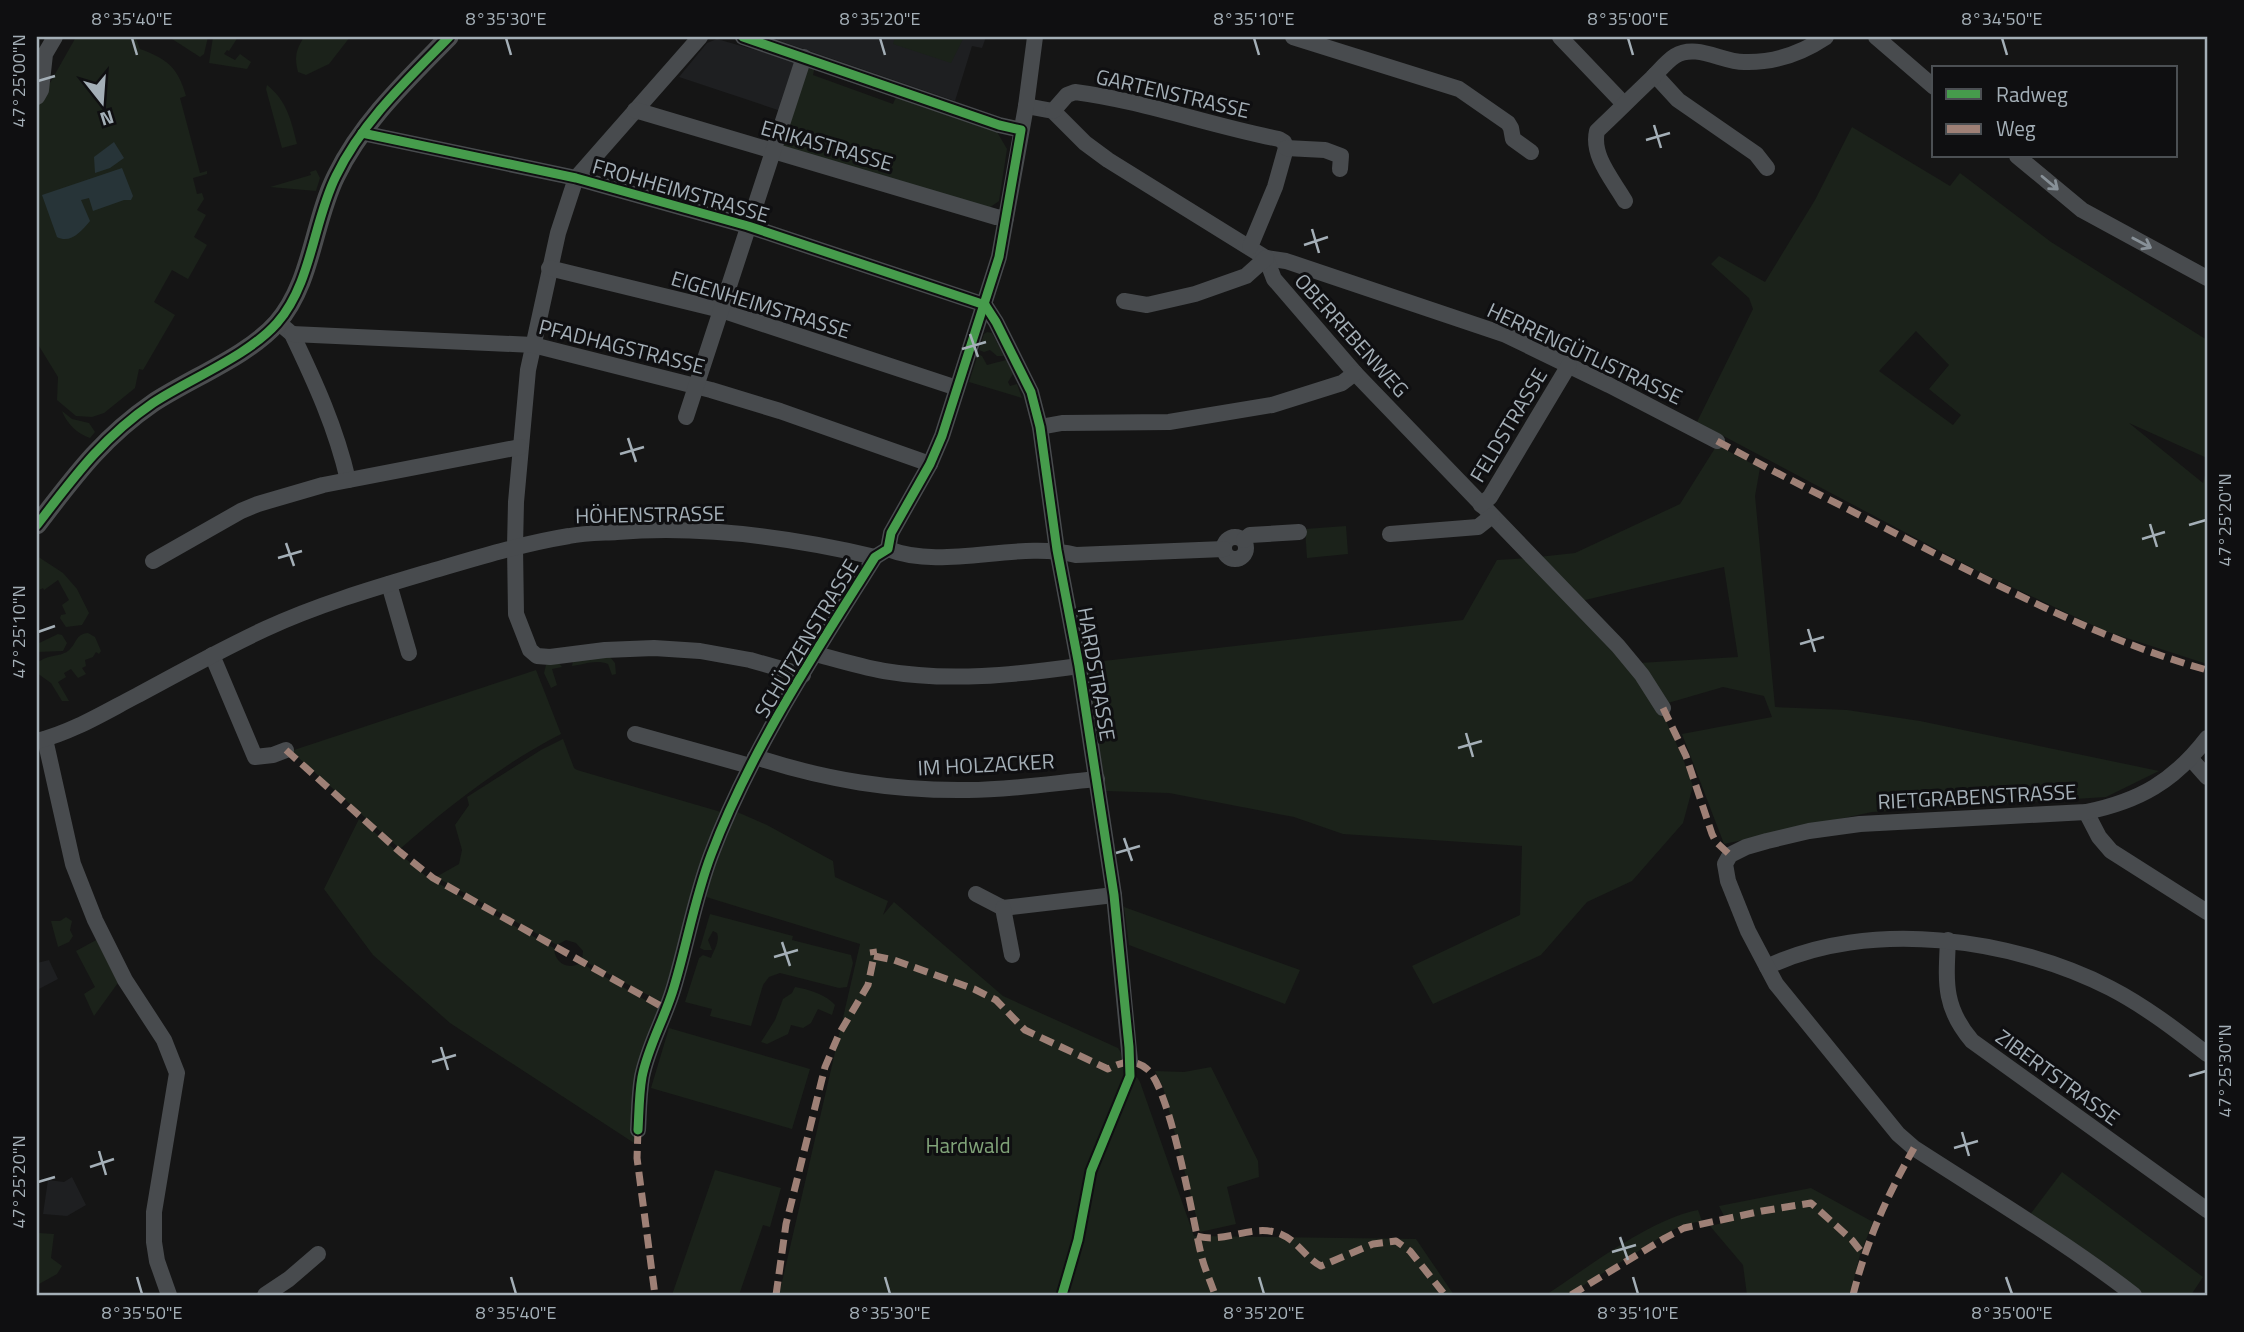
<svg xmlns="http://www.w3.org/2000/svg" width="2244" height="1332" font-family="'Titillium Web',sans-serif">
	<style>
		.built { fill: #1e1f21 }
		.green { fill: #1b221a; fill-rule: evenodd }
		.water { fill: #273438 }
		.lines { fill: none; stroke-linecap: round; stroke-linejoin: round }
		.minor { stroke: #484b4e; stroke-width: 16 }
		.major { stroke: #4b4d4f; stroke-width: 19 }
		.quiet { stroke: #9e8076; stroke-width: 7; stroke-dasharray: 14 7; stroke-linecap: butt }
		.cycleway-casing { stroke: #0f0f11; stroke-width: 13 }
		.cycleway { stroke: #469c4c; stroke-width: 9 }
		.oneway { stroke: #889198 }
		.ticks { fill: none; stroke: #a4afb7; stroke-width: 2.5 }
		.labels { text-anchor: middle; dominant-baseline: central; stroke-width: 6; stroke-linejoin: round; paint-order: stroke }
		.street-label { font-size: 21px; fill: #a4afb7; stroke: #0f0f11 }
		.park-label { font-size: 21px; fill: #81a479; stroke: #0f0f11 }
		.neatline { fill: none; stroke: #a4afb7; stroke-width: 2.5 }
		.ticks-label { font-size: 18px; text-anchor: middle; fill: #a4afb7 }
	</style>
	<rect width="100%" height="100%" fill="#151515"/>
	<g class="built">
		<polygon points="769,37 986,37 982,48 972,46 955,101"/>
		<polygon points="717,39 794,61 796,63 781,111 679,77 707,43"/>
		<polygon points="49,960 58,979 37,990 37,963"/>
		<polygon points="72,1177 86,1205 67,1216 43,1214 48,1180 64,1182"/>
	</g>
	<g class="green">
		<path d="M76 37H132L136 39 140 49C168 59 178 68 186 96L180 98 200 173 207 171V174L193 178 197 194 202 193 204 199 197 210 206 215 194 237 207 245 188 279 172 270 154 302 175 315 143 370 139 369 135 388 104 413 92 417 76 416 57 400 58 377 39 346 37 347V106Z"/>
		<polygon points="169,37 208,37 204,54 200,57"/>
		<polygon points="213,37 238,37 229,51 227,50 224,54 235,60 240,54 251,62 247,69 209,63"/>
		<path d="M304 37H350L329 64 306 75 298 72C294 57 296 50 304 37Z"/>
		<polygon points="895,37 964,37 951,63 893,44"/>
		<polygon points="807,64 815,66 813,75 893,104 896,97 997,132 1007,149 999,201 989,208 781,147"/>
		<path d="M267 85C287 101 291 120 297 144L282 148 266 89Z"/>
		<path d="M1852 127 1950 186 1960 173 2051 242 2207 340V458L2129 423 2203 483 2207 467V664L2105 631 1978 571 1697 422 1753 309 1749 298 1711 264 1719 256 1765 282 1815 200ZM1916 331 1949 365 1929 389 1961 415 1953 425 1879 371Z"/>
		<polygon points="316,170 320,178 316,191 270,187 311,175 310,172"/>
		<polygon points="987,332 992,333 1004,356 997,356 990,350 984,352 979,350 984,334"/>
		<polygon points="978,354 982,356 987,365 1006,360 1013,374 1008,382 1010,386 1017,384 1022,398 969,382"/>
		<path d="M62 411 72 419 89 423 95 432 90 438C78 434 67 424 62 411Z"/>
		<polygon points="1717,445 1760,468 1755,496 1775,707 1847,710 1920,721 2159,771 2106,797 1872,812 1724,844 1682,734 1772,717 1764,696 1723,687 1668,703 1639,663 1738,657 1724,567 1581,601 1538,557 1575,553 1680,504"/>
		<polygon points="1346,526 1348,554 1307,558 1305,529"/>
		<polygon points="37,556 63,573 77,589 89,613 82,625 66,627 60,618 61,615 66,614 62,605 69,600 58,580 44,590 43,588 37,591"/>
		<polygon points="1528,558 1612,645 1660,708 1682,756 1693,786 1683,823 1632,881 1587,902 1541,955 1433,1004 1412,966 1520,915 1522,846 1343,834 1294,817 1169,793 1106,791 1086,663 1463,620 1497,560"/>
		<path d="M88 633 95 637 101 651 99 654 96 652 93 657 85 660 86 666 82 668 86 674 78 678 71 669 64 673 66 677 58 682 69 701H62L51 683 37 673V663C50 653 58 658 68 651 77 644 75 634 88 633Z"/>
		<polygon points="58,634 62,635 67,643 63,651 37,652 37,644"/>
		<path d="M610 657 615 663 616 674 612 675 608 664C595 659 583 665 572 666L573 661Z"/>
		<polygon points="553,661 559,663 562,667 552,669 557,685 551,688 544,673 546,665"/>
		<path d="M536 670 561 734C501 765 450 805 400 849L291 751Z"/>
		<polygon points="563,739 574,768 577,770 721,812 661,1002 582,960 583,951 576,943 566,940 557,945 436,877 459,864 462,850 455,825 469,805 467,797 541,750"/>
		<polygon points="735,811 767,825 833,861 835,877 888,901 883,915 894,902 1003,996 1118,1048 1140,1082 1194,1236 1416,1239 1454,1295 779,1295 860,944 703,896"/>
		<path d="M359 819 427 877 554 948C555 964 568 970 581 963L661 1009 639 1077 634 1143 450 1023 373 955 324 889Z"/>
		<polygon points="1124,907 1300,970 1285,1004 1129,945"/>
		<path d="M710 914 793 936 792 940 851 955 853 963 847 987 839 988 780 973 769 977 763 985 751 1026 710 1016 712 1009 685 1002 699 958 703 955 711 958C714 950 720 941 717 933L713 931 708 940 712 950H704L700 948Z"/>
		<polygon points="66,917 72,921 70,930 73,936 69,942 58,947 51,921 60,921"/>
		<polygon points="98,939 120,980 94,1016 84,994 95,987 76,951"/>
		<path d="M795 987C808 989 827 995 835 1005L832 1015 818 1009 811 1023 803 1028 791 1025 788 1034 767 1044 761 1042 775 1020 783 999 792 993Z"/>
		<polygon points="669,1028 810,1069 792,1129 651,1088"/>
		<polygon points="1211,1067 1258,1161 1259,1177 1227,1187 1236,1224 1200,1232 1163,1087 1155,1071 1184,1072"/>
		<polygon points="715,1170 781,1188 770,1227 763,1225 739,1295 672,1295"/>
		<polygon points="2062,1172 2203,1277 2191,1295 2139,1295 2029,1216"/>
		<polygon points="1811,1188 1873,1222 1860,1255 1850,1295 1747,1295 1743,1265 1710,1226 1727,1222 1719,1206"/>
		<path d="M1698 1210 1702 1221 1682 1225 1664 1235 1568 1295H1546C1587 1268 1650 1219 1698 1210Z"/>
		<polygon points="39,1233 54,1234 51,1258 62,1266 57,1274 39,1284"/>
	</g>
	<g class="water">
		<polygon points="114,142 124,158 110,168 95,173 94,157"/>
		<path d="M122 168 133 196 131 200H124L93 211 89 198 81 200 90 221C81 232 70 244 57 237L42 195Z"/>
	</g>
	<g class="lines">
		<g class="minor">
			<polyline points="700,37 576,178 558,233 528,370 516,502 515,547 516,614 530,650 537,656 550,657 605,650 654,648 700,651 750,660 803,675"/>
			<polyline points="743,37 999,125 1021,130"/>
			<polyline points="1293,37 1459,89 1508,123 1511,128 1513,139 1531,152"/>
			<polyline points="1560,37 1624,104"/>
			<polyline points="1876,37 1934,87"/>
			<polyline points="1655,75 1678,100 1756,154 1767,168"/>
			<polyline points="37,97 41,90 45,54 55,37"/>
			<polyline points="1026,106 1053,111 1085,143 1108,160 1266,258 1286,261 1506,335 1609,385 1717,441"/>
			<polyline points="635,110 996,217 1006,218"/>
			<path d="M1053 111 1067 95 1075 92C1144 101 1211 126 1279 139L1284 142 1286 148 1275 187 1250 247"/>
			<polyline points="362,133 576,178 748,226 985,305"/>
			<polyline points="1286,148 1325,150 1341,156 1340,169"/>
			<polyline points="2017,156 2082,210 2207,278"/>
			<path d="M1625 201C1613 180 1591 156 1597 131 1615 114 1633 96 1652 78 1659 71 1667 61 1675 56 1696 43 1722 62 1744 62 1773 63 1802 53 1826 37"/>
			<polyline points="1266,258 1274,279 1355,373 1618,646 1642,675 1663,708"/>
			<polyline points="549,268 721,310 957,388"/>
			<polyline points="1124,301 1147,305 1195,294 1246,276 1266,258"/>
			<polyline points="985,305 996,322 1031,392 1040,427 1057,550 1079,666 1114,895 1130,1061"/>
			<path d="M285 328 292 334C315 382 336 428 348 480"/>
			<polyline points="292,334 533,345 711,390 780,411 930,464"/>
			<polyline points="686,417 804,57"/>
			<polyline points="1040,427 1062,423 1169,422 1272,405 1342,383 1355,373"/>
			<polyline points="1481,505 1490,497 1569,365"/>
			<polyline points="1390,534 1478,527 1492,516"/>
			<circle cx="1235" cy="548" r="11"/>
			<polyline points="1244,540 1250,535 1299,532"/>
			<path d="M888 549C943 571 1019 540 1076 555L1224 549"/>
			<polyline points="153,561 241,511 258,504 323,485 520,447"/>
			<polyline points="389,584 409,653"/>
			<path d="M816 654C838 660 861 667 884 671 949 682 1015 675 1079 666"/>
			<polyline points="212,655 255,757 273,755 286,750"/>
			<polyline points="635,734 750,766"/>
			<polyline points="45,739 73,864 95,920 125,980 164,1040 177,1073 154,1212 154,1242 157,1261 169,1295"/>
			<path d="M37 741C73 732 105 712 138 695 180 672 222 649 265 629 317 605 371 589 425 573 473 559 520 544 569 536 585 533 601 533 617 532 704 525 790 537 875 557"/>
			<path d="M755 757C826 780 893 791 968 790 1010 790 1054 783 1097 779"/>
			<polyline points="2191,759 2207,777"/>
			<polyline points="2086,812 2099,837 2111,851 2207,912"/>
			<polyline points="976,894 1003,908 1114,895"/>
			<polyline points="1003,908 1012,955"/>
			<path d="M1948 940C1946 982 1943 1007 1972 1041L2207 1210"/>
			<path d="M1767 967C1868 918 2013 938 2110 988 2145 1006 2176 1030 2207 1054"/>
			<path d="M638 1130C639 1113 639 1094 642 1077 648 1046 665 1018 674 987 687 944 695 897 711 855 751 749 815 653 875 557L888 549 891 533 930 464 942 436 999 257 1026 106 1035 37"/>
			<polyline points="265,1295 289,1279 318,1254"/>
			<path d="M2134 1295C2064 1241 1988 1196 1914 1148L1898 1134 1776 984 1748 931 1728 881 1725 864 1730 855 1746 847 1767 841 1809 831 1860 824 2086 812C2140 801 2174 781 2207 738"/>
		</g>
		<path class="major" d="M37 525C74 477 102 438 153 403 191 378 248 356 277 323 312 283 313 222 336 176 362 122 408 79 449 37"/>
		<g class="quiet">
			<path d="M1717 441C1789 480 1862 516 1934 553 2023 598 2111 643 2207 670"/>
			<polyline points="1663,708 1686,756 1712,834 1716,842 1730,855"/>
			<polyline points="286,750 400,852 433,878 668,1010"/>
			<path d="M874 956 894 960 974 989 996 1000 1025 1030 1108 1069C1121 1062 1134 1058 1147 1069 1170 1087 1193 1220 1201 1254 1204 1268 1211 1282 1215 1295"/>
			<polyline points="638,1130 637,1158 655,1295"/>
			<path d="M1197 1236C1224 1244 1251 1224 1278 1233 1298 1240 1305 1258 1321 1266L1373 1244 1396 1241 1410 1251 1445 1295"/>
			<polyline points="776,1295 786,1224 825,1067 839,1034 868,985 874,956 873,949"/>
			<polyline points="1571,1295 1665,1238 1684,1228 1762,1211 1811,1203 1852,1240 1863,1254"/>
			<path d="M1853 1295C1867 1240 1886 1198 1914 1148"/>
		</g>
		<g class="cycleway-casing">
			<g id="cycleway">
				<polyline points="362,133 576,178 748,226 985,305"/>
				<polyline points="985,305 996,322 1031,392 1040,427 1057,550 1079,666 1114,895 1129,1047 1130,1076 1091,1171 1078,1240 1062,1295"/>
				<path d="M37 525C74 477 102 438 153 403 191 378 248 356 277 323 312 283 313 222 336 176 362 122 408 79 449 37"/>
				<path d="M638 1130C639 1113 639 1094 642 1077 648 1046 665 1018 674 987 687 944 695 897 711 855 751 749 815 653 875 557L888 549 891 533 930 464 942 436 999 257 1021 130 999 125 743 37"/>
			</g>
		</g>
		<use href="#cycleway" class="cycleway"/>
	</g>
	<defs><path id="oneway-shaft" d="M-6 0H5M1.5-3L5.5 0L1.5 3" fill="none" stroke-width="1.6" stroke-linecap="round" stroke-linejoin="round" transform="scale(1.75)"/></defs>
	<g class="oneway">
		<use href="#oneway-shaft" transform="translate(2050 183) rotate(40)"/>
		<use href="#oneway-shaft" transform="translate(2142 243) rotate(28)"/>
	</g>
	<path class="ticks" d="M132 38 137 55M506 38 511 55M880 38 885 55M1254 38 1259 55M1628 38 1633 55M2002 38 2007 55M38 81 55 76M1654 125 1661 148M1646 140 1670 133M1312 229 1319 253M1304 245 1328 237M970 334 978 357M962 349 986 342M628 438 636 462M620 454 644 447M2150 524 2157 547M2189 525 2206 520M2142 539 2165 532M286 543 294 566M278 558 302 551M1808 629 1815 652M38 632 55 626M1800 644 1824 637M1466 733 1473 757M1458 748 1482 741M1124 838 1132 861M1116 853 1140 846M782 942 790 966M774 957 798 950M441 1047 448 1070M432 1062 456 1055M2189 1076 2206 1071M1962 1132 1969 1156M1954 1148 1978 1141M99 1151 106 1175M90 1167 114 1159M38 1182 55 1177M1620 1237 1628 1260M1612 1252 1636 1245M137 1277 142 1294M511 1277 516 1294M885 1277 890 1294M1259 1277 1264 1294M1633 1277 1638 1294M2006 1277 2012 1294"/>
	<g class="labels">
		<g class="street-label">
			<text transform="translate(1173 93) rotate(13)">GARTENSTRASSE</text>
			<text transform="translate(827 145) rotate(16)">ERIKASTRASSE</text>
			<text transform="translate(681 190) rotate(16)">FROHHEIMSTRASSE</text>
			<text transform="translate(761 304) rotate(17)">EIGENHEIMSTRASSE</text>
			<text transform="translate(1352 335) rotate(48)">OBERREBENWEG</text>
			<text transform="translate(622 346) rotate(14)">PFADHAGSTRASSE</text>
			<text transform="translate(1585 353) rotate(25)">HERRENGÜTLISTRASSE</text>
			<text transform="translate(1508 425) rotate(-59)">FELDSTRASSE</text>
			<text transform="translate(650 514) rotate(-1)">HÖHENSTRASSE</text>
			<text transform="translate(806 638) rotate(-59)">SCHÜTZENSTRASSE</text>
			<text transform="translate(1097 674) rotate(80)">HARDSTRASSE</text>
			<text transform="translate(986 764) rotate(-3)">IM HOLZACKER</text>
			<text transform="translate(1977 796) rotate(-3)">RIETGRABENSTRASSE</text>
			<text transform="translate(2058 1077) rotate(36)">ZIBERTSTRASSE</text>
		</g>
		<g class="park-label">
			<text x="968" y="1145">Hardwald</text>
		</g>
	</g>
	<rect width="2244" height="1332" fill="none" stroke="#0f0f11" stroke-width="77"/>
	<rect x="1932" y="66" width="245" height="91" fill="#0f0f11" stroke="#4b4f53" stroke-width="2"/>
	<rect x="1946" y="89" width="35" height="10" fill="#469c4c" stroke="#4b4f53" stroke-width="2"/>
	<text x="1996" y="102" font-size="21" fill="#a4afb7">Radweg</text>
	<rect x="1946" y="124" width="35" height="10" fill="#9e8076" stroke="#4b4f53" stroke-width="2"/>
	<text x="1996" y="136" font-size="21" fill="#a4afb7">Weg</text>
	<g transform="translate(102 102) rotate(163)" stroke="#0f0f11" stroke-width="5" paint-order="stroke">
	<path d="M0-5L12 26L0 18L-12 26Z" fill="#a4afb7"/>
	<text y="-10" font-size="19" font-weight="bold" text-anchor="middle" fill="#a4afb7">N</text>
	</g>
	<rect x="38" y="38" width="2168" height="1256" class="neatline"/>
	<g class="ticks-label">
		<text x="132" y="25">8°35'40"E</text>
		<text x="506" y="25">8°35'30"E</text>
		<text x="880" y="25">8°35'20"E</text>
		<text x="1254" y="25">8°35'10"E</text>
		<text x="1628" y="25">8°35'00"E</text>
		<text x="2002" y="25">8°34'50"E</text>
		<text transform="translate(19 81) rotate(-90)" y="6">47°25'00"N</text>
		<text transform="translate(2225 520) rotate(-90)" y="6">47°25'20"N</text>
		<text transform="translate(19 632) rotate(-90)" y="6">47°25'10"N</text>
		<text transform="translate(2225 1071) rotate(-90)" y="6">47°25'30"N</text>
		<text transform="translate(19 1182) rotate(-90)" y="6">47°25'20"N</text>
		<text x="142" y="1319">8°35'50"E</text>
		<text x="516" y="1319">8°35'40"E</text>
		<text x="890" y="1319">8°35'30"E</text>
		<text x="1264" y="1319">8°35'20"E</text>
		<text x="1638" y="1319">8°35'10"E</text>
		<text x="2012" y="1319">8°35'00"E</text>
	</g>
</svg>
